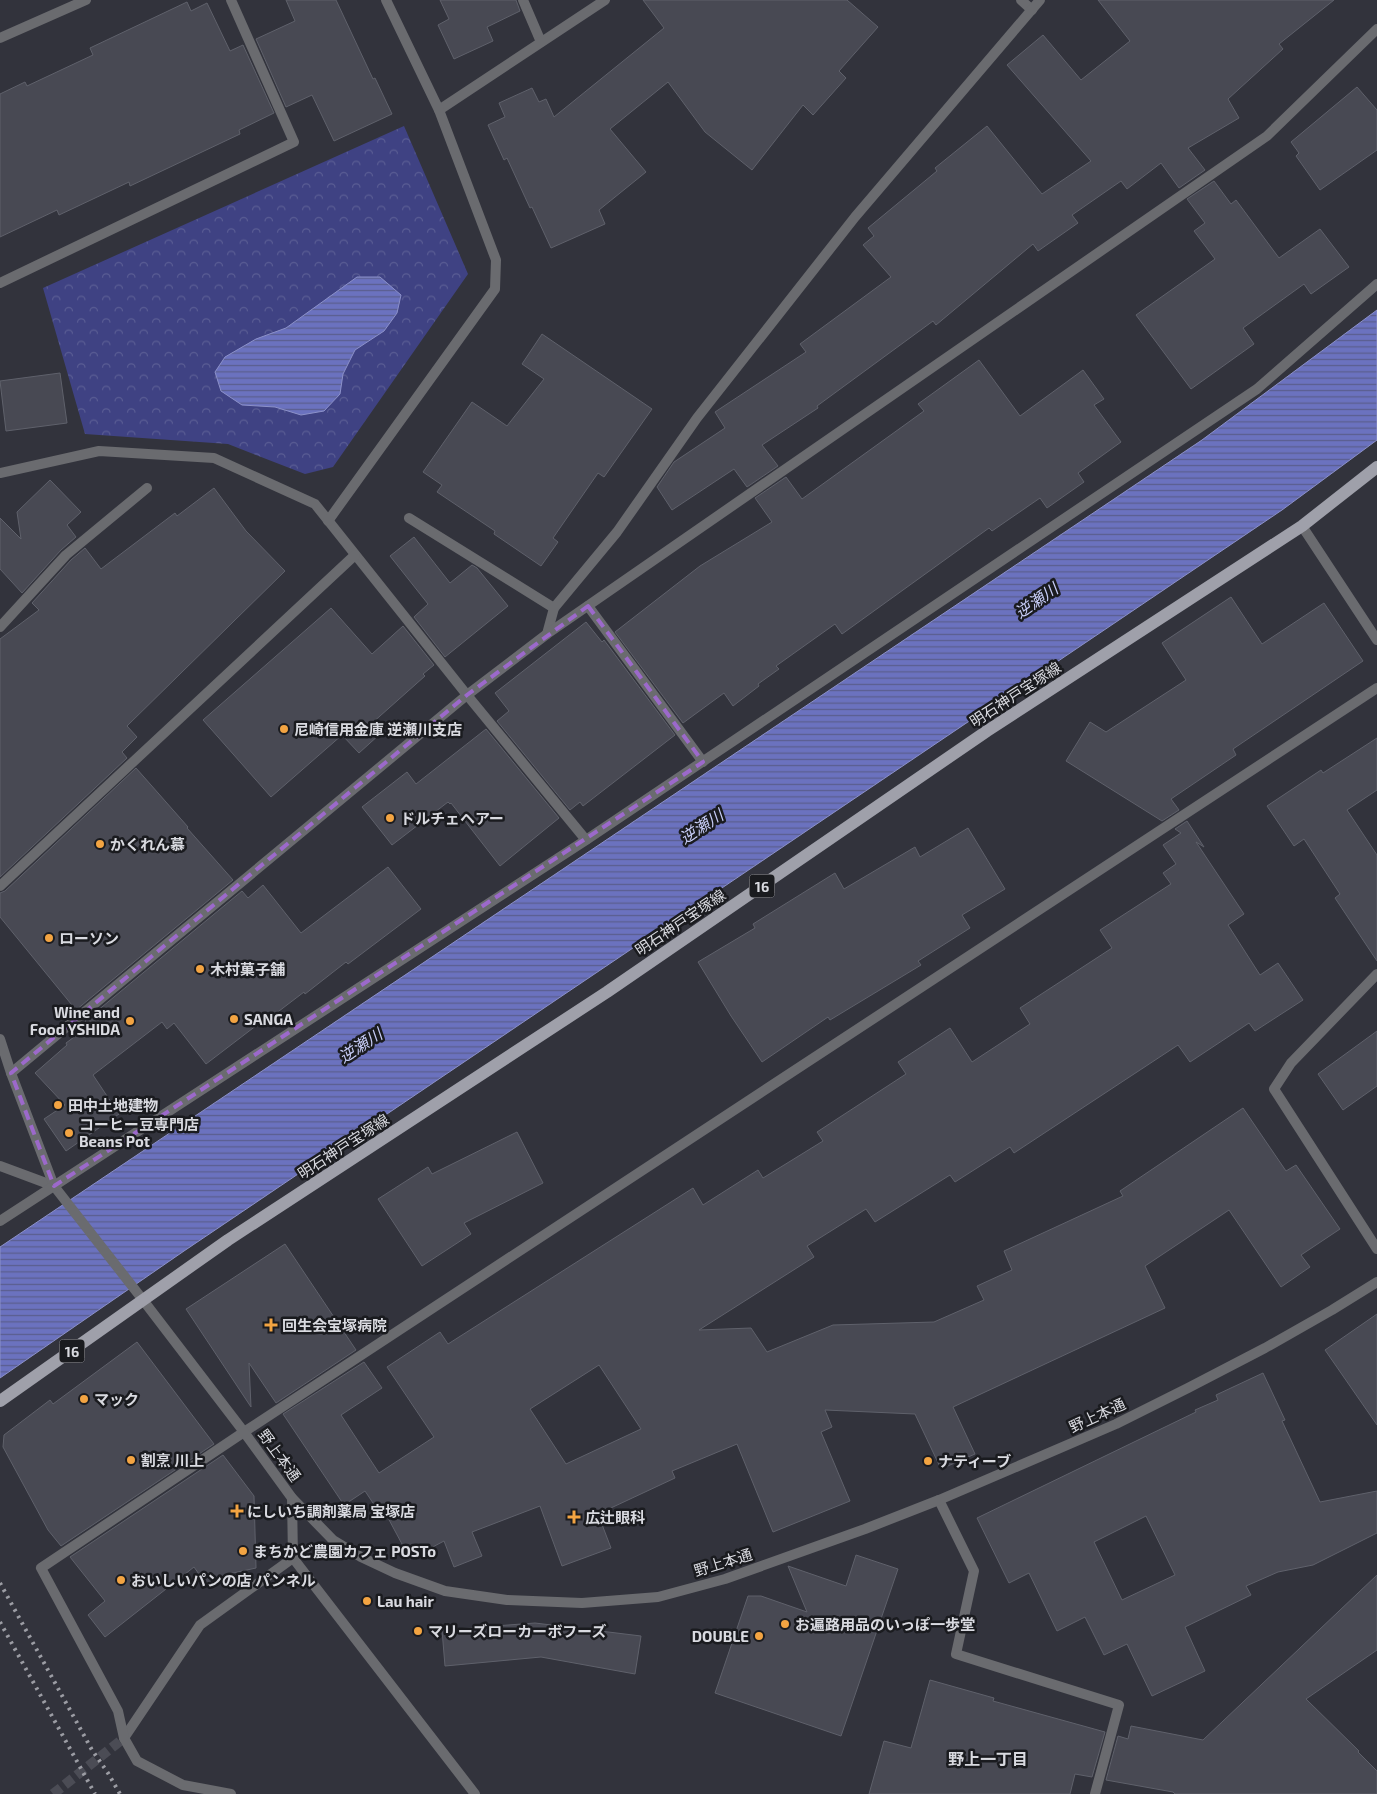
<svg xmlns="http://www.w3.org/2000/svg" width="1377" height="1794" font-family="'Exo 2','Noto Sans JP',sans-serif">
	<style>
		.park { fill: url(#park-crowns) }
		.water { fill: url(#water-rules); stroke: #8c91c9 }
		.building { fill: #484953; stroke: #5f616b; fill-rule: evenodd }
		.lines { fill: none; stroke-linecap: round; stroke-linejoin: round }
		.minor-tunnel { stroke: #4b4c55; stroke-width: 10; stroke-dasharray: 10 5; stroke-linecap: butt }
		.service { stroke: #6a6b6f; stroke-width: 10 }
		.minor { stroke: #6a6b6f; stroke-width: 10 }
		.tertiary { stroke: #6a6b6f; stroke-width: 10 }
		.primary { stroke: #9fa0aa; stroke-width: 12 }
		.rail { stroke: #9c9da4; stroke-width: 4; stroke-dasharray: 2.5 5; stroke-linecap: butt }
		.marked { fill: none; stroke: #9c69cb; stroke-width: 4; stroke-dasharray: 10 6; stroke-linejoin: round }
		.poi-dot { fill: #f3a442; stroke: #1a1b1f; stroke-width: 2 }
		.labels { text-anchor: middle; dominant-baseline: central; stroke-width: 5; stroke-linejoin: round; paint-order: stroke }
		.shield { fill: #1a1b1f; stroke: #a0a1a6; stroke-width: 1 }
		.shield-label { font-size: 14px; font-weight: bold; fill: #d9dae0 }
		.street-label { font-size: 15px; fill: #d9dae0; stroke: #1a1b1f }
		.poi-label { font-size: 15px; font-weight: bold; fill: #d9dae0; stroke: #1a1b1f; text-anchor: start }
		.water-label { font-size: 16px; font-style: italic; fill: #c7cdf7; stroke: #1a1b1f }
		.neighbourhood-label { font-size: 16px; font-weight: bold; fill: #d9dae0; stroke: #1a1b1f }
	</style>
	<defs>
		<pattern id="park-crowns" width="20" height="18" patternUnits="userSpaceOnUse" patternTransform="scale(1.25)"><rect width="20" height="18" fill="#3f4283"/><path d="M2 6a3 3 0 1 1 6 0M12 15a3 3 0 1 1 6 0" fill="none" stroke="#5a5d94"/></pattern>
		<pattern id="water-rules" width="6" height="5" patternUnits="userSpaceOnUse" patternTransform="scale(1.25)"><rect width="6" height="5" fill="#6b72bf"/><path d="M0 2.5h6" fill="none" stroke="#5a5e8d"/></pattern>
	</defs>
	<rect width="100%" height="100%" fill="#32333c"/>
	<polygon class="park" points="404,126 468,274 333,467 305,474 228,444 85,434 43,288"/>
	<g class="water">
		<polygon points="357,277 380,277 401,295 397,313 384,331 355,350 343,374 340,394 324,411 301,415 275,407 242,405 221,391 215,372 225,357 256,339 286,328"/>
		<polygon points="1377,310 1377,440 1282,510 184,1251 0,1378 0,1247 1202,440"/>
	</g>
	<g class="building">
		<polygon points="286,0 336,0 373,79 375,78 392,114 334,141 312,95 286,107 256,39 295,21"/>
		<polygon points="440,0 516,0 520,11 487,27 493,41 454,59 438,25 449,19"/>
		<polygon points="643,0 847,0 878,27 839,71 846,78 813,115 803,105 752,170 705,132 668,82 610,129 646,172 599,210 605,224 551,248 532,207 530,208 507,158 504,160 488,125 505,117 499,103 532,88 539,102 546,99 554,117 664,28"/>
		<polygon points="1098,0 1334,0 1279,44 1283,49 1228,99 1239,118 1188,148 1205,170 1179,188 1161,163 1127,189 1121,181 1072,215 1078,223 1038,251 1033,244 936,325 933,321 817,406 818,408 762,445 778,466 747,487 734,469 672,510 657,487 674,462 725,428 715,412 806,352 800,344 891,277 863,245 874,236 868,228 937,171 935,168 987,126 1042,194 1091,161 1007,65 1043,35 1081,80 1130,41"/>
		<polygon points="187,2 191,11 207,3 230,51 243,45 274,113 239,130 240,134 130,186 129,182 59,215 57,210 0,237 0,94 25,82 27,86 93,55 90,48"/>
		<polygon points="1357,87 1377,110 1377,150 1320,190 1296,156 1299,153 1291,142"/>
		<polygon points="1214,181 1231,204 1236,200 1279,258 1320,229 1349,267 1311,294 1304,284 1243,328 1254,344 1191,389 1136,315 1215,259 1194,231 1205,223 1187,199"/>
		<polygon points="542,334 652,409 604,477 598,473 553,538 558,542 541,566 494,534 495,531 437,492 442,485 423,472 472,402 507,426 544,379 522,364"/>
		<polygon points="979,360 1020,416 1083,370 1104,399 1094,405 1121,442 1078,473 1084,482 1047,508 1040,498 992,531 989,528 842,634 835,624 776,666 779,669 758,684 759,686 733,706 724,693 683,723 615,632 700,566 772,522 755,498 786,477 802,499 924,411 918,404"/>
		<polygon points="60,373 67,423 6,431 0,381"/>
		<polygon points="50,480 81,512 67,525 76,537 61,550 22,593 0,569 0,518 21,539 17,512"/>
		<polygon points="214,488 246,531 285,571 127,726 137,737 122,752 127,758 0,877 0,639 39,610 32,603 71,560 85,548 101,569 175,513 177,516"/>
		<polygon points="414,537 450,583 472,565 477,568 508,606 445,657 414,617 428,604 390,556"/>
		<polygon points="1231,597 1262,644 1324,603 1363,661 1233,749 1236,755 1171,799 1179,810 1162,821 1066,761 1090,722 1106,732 1186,680 1162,643"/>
		<polygon points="331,608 372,654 403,626 434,665 423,674 425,676 371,724 380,734 359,753 342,735 271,797 203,720"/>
		<polygon points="586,622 602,642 604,640 675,735 583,806 580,802 570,810 497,721 509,711 495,693"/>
		<polygon points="486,729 559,818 500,866 451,803 450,804 448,802 392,845 362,807 407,772 416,784"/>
		<polygon points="1377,738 1377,790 1347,810 1377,855 1377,961 1335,898 1340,894 1304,839 1294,846 1267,806 1321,770 1323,773"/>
		<polygon points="136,768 188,827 187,828 233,880 76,1010 0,917 0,893 5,891"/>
		<path d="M1187 821 1204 847 1196 842 1244 914 1228 925 1260 975 1278 963 1303 1000 1255 1031 1249 1023 1190 1062 1178 1045 1014 1153 1010 1147 955 1182 950 1175 875 1222 866 1209 807 1246 814 1257 699 1330 751 1328 767 1352 833 1325 934 1322 984 1300 977 1286 1012 1270 1004 1251 1123 1196 1120 1191 1243 1108 1286 1171 1296 1165 1340 1229 1301 1255 1310 1267 1281 1287 1229 1210 1145 1266 1165 1308 953 1407 975 1454 941 1469 915 1414 825 1410 832 1427 821 1432 850 1501 773 1532 737 1444 672 1471 675 1478 598 1514 611 1548 562 1566 540 1506 472 1532 482 1556 454 1567 444 1541 410 1559 387 1516 383 1518 365 1491 344 1505 283 1414 364 1362 382 1388 341 1415 379 1473 434 1437 387 1367 440 1332 448 1344 693 1188 703 1205 758 1170 763 1178 823 1141 817 1132 906 1074 898 1062 950 1028 972 1062 1030 1024 1020 1008 1112 948 1100 930 1171 884 1163 873 1176 864 1163 845 1181 833 1175 829ZM599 1365 641 1429 566 1464 530 1409Z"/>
		<polygon points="968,828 1005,889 962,915 970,928 918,961 921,965 830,1020 828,1017 762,1062 731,1016 698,962 755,928 753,924 835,873 844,889 915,847 920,857"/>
		<polygon points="388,867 421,909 348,964 346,962 305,994 304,992 262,1024 261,1022 206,1064 174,1023 167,1029 162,1022 93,1075 119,1114 66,1151 44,1119 65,1105 35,1073 67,1045 66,1043 89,1026 85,1021 242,891 248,898 263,885 301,933"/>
		<polygon points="1377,1031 1377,1086 1343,1110 1318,1074"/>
		<polygon points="517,1132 543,1183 464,1223 471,1234 422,1266 378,1199 428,1167 432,1174"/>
		<polygon points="285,1244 356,1350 276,1403 249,1363 251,1407 186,1309"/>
		<polygon points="1377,1314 1377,1425 1325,1350"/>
		<polygon points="137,1342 214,1444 61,1546 48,1530 3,1447 4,1435 50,1400 53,1404"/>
		<path d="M1263 1373 1285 1420 1282 1421 1320 1502 1377 1491V1533L1313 1565 1278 1572 1246 1586 1251 1595 1185 1627 1205 1671 1152 1696 1127 1644 1104 1655 1085 1617 1057 1631 1029 1573 1009 1583 977 1518 1196 1412 1195 1410 1218 1400 1216 1395ZM1146 1516 1175 1575 1122 1600 1094 1542Z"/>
		<polygon points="223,1455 254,1496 256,1568 224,1575 208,1587 194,1567 105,1637 88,1615 105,1601 70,1557"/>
		<polygon points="856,1555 898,1569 841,1736 715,1693 748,1596 761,1596 807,1612 788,1566 846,1586"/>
		<polygon points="1377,1575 1377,1650 1306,1699 1359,1751 1358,1752 1377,1771 1377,1794 1175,1794 1173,1792 1106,1780 1118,1736 1128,1739 1131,1726 1203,1740"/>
		<polygon points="535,1623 641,1636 635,1674 541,1657 445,1666 442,1630"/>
		<polygon points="930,1680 994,1698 993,1701 1105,1732 1092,1777 1075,1774 1070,1794 869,1794 884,1741 911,1748"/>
	</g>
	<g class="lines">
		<polyline class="minor-tunnel" points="53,1794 124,1738"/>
		<g class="service">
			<polyline points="1021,0 1032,10"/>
			<polyline points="409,518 554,608"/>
			<polyline points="0,627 66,555 147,488"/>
			<polyline points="0,1166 54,1186"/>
		</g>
		<g class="minor">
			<polyline points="523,0 541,42"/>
			<polyline points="0,38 86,0"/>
			<polyline points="439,110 605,0"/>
			<polyline points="0,283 294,142 231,0"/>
			<polyline points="0,473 99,451 214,458 315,504 467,695 586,840"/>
			<polyline points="328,521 495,289 496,260 439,110 386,0"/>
			<polyline points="1302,526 1377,640"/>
			<polyline points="588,606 703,762"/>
			<polyline points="547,634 554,608 617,532 697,418 855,217 1040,0"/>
			<polyline points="0,886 355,555"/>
			<polyline points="1377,974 1291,1063 1274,1089 1377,1249"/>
			<polyline points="0,1039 11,1073 54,1186 143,1300"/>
			<polyline points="11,1073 467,695 547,634 1267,136 1377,29"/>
			<polyline points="0,1221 586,840 1257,389 1377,284"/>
			<polyline points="292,1498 293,1558 475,1794"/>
			<polyline points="939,1500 974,1571 956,1654 1119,1705 1095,1794"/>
			<polyline points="124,1738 200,1625 293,1558"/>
			<polyline points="231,1794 183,1785 137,1761 124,1738 118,1711 41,1568 244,1432 1377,688"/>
		</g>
		<polyline class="tertiary" points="143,1300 244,1432 292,1498 333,1540 361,1557 395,1573 445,1591 507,1600 582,1603 658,1597 725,1579 865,1529 939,1500 1116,1424 1188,1388 1265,1348 1332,1310 1377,1282"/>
		<polyline class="primary" points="0,1401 228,1240 607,992 987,731 1302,526 1377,467"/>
		<g class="rail">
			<polyline points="0,1583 92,1750 108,1773 120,1794"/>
			<polyline points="0,1622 95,1794"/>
		</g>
	</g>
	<path class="marked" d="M588 606 703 762 54 1186 11 1073 467 695Z"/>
	<g class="poi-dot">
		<circle cx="284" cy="729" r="5"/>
		<circle cx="390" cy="818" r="5"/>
		<circle cx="100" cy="844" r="5"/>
		<circle cx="49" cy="938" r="5"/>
		<circle cx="200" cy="969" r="5"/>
		<circle cx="234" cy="1019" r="5"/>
		<circle cx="130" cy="1021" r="5"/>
		<circle cx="58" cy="1105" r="5"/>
		<circle cx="69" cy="1133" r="5"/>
		<path d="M268.5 1317.5h5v5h5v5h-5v5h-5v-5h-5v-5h5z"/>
		<circle cx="84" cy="1399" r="5"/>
		<circle cx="131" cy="1460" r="5"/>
		<circle cx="928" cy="1461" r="5"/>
		<path d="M234.5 1503.5h5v5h5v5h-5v5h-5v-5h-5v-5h5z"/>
		<path d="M571.5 1509.5h5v5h5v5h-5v5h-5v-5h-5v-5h5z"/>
		<circle cx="243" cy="1551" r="5"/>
		<circle cx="121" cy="1580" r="5"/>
		<circle cx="367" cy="1601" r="5"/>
		<circle cx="785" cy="1624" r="5"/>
		<circle cx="418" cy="1631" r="5"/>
		<circle cx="759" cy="1636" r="5"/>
	</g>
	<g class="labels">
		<g class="shield">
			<rect x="749.5" y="874.5" width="25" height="23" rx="4"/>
			<rect x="59.5" y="1339.5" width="25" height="23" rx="4"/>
		</g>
		<g class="shield-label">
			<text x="762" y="886">16</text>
			<text x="72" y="1351">16</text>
		</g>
		<g class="street-label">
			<text transform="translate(1015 694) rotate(-33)">明石神戸宝塚線</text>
			<text transform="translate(680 922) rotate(-34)">明石神戸宝塚線</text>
			<text transform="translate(343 1146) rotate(-33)">明石神戸宝塚線</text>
			<text transform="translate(1097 1415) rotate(-25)">野上本通</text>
			<text transform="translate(280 1455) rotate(54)">野上本通</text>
			<text transform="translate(723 1562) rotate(-17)">野上本通</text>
		</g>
		<g class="poi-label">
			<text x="294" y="729">尼崎信用金庫 逆瀬川支店</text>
			<text x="400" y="818">ドルチェヘアー</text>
			<text x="110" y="844">かくれん慕</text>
			<text x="59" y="938">ローソン</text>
			<text x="210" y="969">木村菓子舗</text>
			<text x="120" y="1012" text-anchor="end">Wine and<tspan x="120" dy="17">Food YSHIDA</tspan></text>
			<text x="244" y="1019">SANGA</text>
			<text x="68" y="1105">田中土地建物</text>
			<text x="79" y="1124">コーヒー豆専門店<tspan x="79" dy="17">Beans Pot</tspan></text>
			<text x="282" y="1325">回生会宝塚病院</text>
			<text x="94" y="1399">マック</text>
			<text x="141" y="1460">割烹 川上</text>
			<text x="938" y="1461">ナティーブ</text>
			<text x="247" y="1511">にしいち調剤薬局 宝塚店</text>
			<text x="585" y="1517">広辻眼科</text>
			<text x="253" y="1551">まちかど農園カフェ POSTo</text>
			<text x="131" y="1580">おいしいパンの店 パンネル</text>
			<text x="377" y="1601">Lau hair</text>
			<text x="795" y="1624">お遍路用品のいっぽ一歩堂</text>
			<text x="428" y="1631">マリーズローカーボフーズ</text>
			<text x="749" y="1636" text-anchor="end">DOUBLE</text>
		</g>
		<g class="water-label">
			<text transform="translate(1036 600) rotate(-35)">逆瀬川</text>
			<text transform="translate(701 826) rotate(-33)">逆瀬川</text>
			<text transform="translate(360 1045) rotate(-33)">逆瀬川</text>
		</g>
		<g class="neighbourhood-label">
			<text x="988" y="1758">野上一丁目</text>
		</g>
	</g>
</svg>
